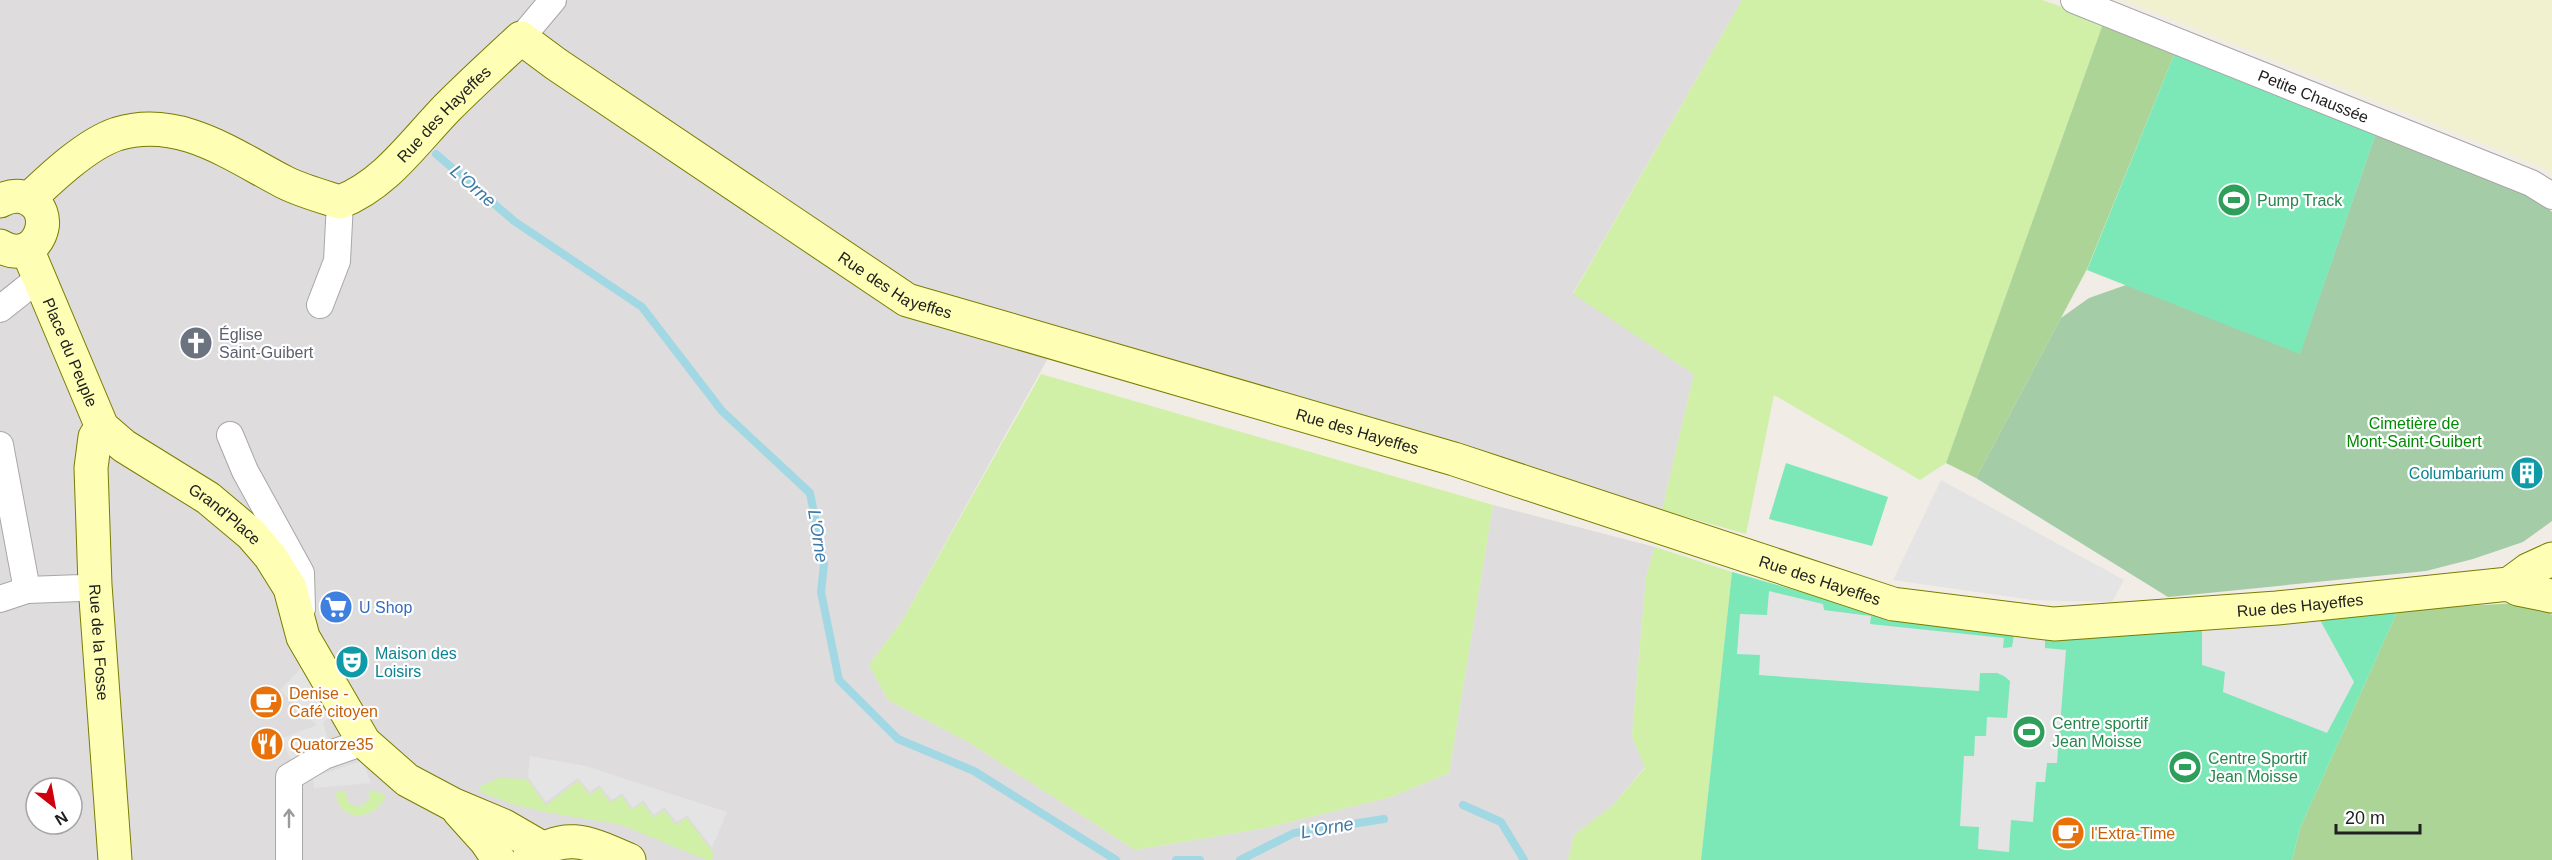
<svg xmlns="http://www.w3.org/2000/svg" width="2552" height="860" font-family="Arial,sans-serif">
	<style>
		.residential { fill: #dedcdc; fill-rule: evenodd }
		.farmland { fill: #f1f1cf }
		.grass { fill: #cff0a6 }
		.forest { fill: #acd496 }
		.cemetery { fill: #a4cca7 }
		.pitch { fill: #7ce7b7 }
		.parking { fill: #e4e4e4 }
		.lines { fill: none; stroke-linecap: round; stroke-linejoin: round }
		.stream { stroke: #a1d8e3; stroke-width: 8 }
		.street-casing { stroke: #a7a7a7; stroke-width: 28 }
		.secondary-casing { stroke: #787d00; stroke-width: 35 }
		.street { stroke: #fff; stroke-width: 26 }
		.secondary { stroke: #fffeb5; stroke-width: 33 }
		.oneway { stroke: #9b9b9b }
		.labels { text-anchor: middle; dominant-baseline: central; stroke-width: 4.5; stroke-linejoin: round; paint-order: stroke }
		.street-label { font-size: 16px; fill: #202020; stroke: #fff }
		.leisure-label { font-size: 16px; fill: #27864d; stroke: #fff; text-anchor: start }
		.worship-label { font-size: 16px; fill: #5b616d; stroke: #fff; text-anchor: start }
		.park-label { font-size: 16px; fill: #018a03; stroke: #fff }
		.culture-label { font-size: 16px; fill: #0d838f; stroke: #fff; text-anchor: end }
		.shop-label { font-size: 16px; fill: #366cbe; stroke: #fff; text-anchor: start }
		.food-label { font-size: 16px; fill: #c56008; stroke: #fff; text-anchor: start }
		.water-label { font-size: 18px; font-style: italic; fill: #3d7aa8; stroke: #fff }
	</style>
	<rect width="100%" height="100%" fill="#f1ece5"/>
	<path class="residential" d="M0 0H1742L1573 293 1694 374 1662 510 1063 331 902 621 869 665 888 700 970 743 1135 850 1266 828 1391 797 1449 773 1493 505 1655 547 1646 577 1632 736 1645 767 1612 806 1574 835 1568 860H0ZM36 788H72V824H36Z"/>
	<polygon class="farmland" points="2124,0 2552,0 2552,175 2542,167"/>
	<g class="grass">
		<polygon points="1742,0 2042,0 2104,21 1946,463 1920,480 1774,395 1746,534 1662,510 1694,374 1573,294"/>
		<polygon points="1041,374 1493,505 1449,773 1391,797 1266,828 1135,850 970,743 888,700 869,665 902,621"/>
		<polygon points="1655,547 1732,572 1701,860 1568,860 1574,835 1612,806 1645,768 1632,736 1646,577"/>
		<polygon points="499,778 527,779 546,805 578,781 590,795 599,788 611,803 621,796 632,810 642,803 654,818 664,810 676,825 687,818 714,854 711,860 706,860 622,825 550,813 515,805 481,792 479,787"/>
		<path d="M369 790 386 795C377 821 338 824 336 792H345L349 804 360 807 369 800Z"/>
	</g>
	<g class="forest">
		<polygon points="2104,21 2176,50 2087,269 1976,478 1946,463"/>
		<polygon points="2534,602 2552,615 2552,860 2292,860 2300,828 2398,610"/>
	</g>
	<polygon class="cemetery" points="2377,130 2534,196 2552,212 2552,521 2523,542 2473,559 2426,571 2168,597 1976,478 2061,318 2089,298 2126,285 2300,353"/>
	<g class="pitch">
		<polygon points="2176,50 2377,130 2300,354 2087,270"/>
		<polygon points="1786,463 1888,497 1872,546 1769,519"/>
		<polygon points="1732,572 1888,617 2081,637 2320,620 2398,610 2300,828 2292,860 1701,860"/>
	</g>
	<g class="parking">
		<polygon points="1941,480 2124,580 2112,602 2033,600 1893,580"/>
		<polygon points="1769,591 1823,604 1824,610 1871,616 1870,624 2004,638 2003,648 2012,647 2014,634 2045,636 2045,648 2066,650 2057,763 2047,763 2045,782 2036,782 2033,822 2011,820 2009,852 1978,849 1979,827 1960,826 1964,756 1974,756 1975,736 1986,736 1987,717 2007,718 2010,681 2004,676 1997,673 1980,673 1979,691 1759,675 1760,655 1737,654 1740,614 1767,615"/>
		<polygon points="2320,620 2354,682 2327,733 2223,692 2225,672 2202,665 2202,628"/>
		<polygon points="301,668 339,708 323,723 330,745 291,762 282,738 317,725 280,690"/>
		<polygon points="530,756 586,766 727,812 712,848 687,815 677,822 664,807 654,815 643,800 633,808 622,793 612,800 599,785 590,792 578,778 546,802 528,777"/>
		<polygon points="362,761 371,783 314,788 313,777"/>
	</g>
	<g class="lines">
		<g class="stream">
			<polyline points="436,154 514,221 642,307 722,411 810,493 824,564 821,592 839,680 898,739 974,771 1116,860"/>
			<polyline points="1463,805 1501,822 1524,860"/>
			<polyline points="1176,860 1200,860"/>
			<polyline points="1240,860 1294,833 1384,819"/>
		</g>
		<g class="street-casing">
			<g id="street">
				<path id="s1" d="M2074 0 2531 183 2552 196"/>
				<polyline points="521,38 553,0"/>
				<polyline points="320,305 337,261 340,202"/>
				<polyline points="0,309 39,278"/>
				<polyline points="230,435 245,471 301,573 302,609"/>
				<polyline points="0,445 27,590"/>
				<polyline points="0,599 27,590 81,588 95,585"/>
				<polyline points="289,860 289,777 324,756 364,742"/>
			</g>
		</g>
		<g class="secondary-casing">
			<g id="secondary">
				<path id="s2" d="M29 199C52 177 87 144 117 134 179 115 232 155 284 182 302 191 321 196 340 202 385 185 414 142 447 108 471 84 496 61 521 38L556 64 907 300 1454 459 1893 604 2054 624 2277 608 2509 584 2518 589 2552 596"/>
				<path d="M0 201C7 197 14 195 23 197 61 208 38 269 0 246"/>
				<path id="s3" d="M27 249 102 427 124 446 208 498 251 534 270 556 290 588 303 637 364 742 407 780 454 805 504 826 542 848"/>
				<path id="s4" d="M102 427 95 437 91 468 95 585 115 860"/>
				<polyline points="2509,584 2528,570 2552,559"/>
				<polyline points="459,811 486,841 499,860"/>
				<path d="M528 860C563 829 590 843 629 860"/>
			</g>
		</g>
		<use href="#street" class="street"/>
		<use href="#secondary" class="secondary"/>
	</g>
	<defs><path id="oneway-shaft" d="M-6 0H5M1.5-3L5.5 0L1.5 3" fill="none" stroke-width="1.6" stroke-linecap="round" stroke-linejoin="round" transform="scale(1.5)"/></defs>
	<use class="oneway" href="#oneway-shaft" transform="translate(289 818) rotate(-90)"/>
	<defs>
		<g id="stadium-disc" transform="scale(1.725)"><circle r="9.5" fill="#2e9e5b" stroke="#fff"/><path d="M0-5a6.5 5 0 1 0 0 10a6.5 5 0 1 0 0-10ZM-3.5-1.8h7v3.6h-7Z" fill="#fff"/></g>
		<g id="church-disc" transform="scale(1.725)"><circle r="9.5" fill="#6b7280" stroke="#fff"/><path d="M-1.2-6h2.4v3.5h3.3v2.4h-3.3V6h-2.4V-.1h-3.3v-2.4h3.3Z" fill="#fff"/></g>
		<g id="building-disc" transform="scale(1.725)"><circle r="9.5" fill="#0f9aa8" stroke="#fff"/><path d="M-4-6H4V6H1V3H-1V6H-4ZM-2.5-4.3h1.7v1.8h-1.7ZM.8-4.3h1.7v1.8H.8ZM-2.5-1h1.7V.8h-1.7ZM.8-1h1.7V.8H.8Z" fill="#fff"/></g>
		<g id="supermarket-disc" transform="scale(1.725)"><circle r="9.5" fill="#3f7fe0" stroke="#fff"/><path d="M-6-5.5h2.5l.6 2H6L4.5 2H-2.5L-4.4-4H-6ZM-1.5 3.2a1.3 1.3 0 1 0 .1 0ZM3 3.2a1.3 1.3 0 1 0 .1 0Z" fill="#fff"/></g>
		<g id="theatre-disc" transform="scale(1.725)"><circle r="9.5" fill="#0f9aa8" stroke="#fff"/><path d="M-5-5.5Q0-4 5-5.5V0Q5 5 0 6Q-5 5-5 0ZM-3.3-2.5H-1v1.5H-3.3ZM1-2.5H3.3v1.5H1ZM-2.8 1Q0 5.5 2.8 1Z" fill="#fff"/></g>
		<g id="cafe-disc" transform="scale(1.725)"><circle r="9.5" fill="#e8710a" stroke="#fff"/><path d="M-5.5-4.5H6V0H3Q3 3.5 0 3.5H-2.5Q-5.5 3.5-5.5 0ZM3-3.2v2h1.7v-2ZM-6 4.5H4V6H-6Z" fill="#fff"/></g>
		<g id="restaurant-disc" transform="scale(1.725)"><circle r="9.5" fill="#e8710a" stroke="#fff"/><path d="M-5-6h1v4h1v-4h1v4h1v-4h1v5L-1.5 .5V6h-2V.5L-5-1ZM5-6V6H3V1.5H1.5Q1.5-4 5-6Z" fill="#fff"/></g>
	</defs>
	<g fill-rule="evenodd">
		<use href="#stadium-disc" x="2234" y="200"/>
		<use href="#church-disc" x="196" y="343"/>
		<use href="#building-disc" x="2527" y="473"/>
		<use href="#supermarket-disc" x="336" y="607"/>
		<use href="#theatre-disc" x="352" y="662"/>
		<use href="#cafe-disc" x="266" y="702"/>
		<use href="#stadium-disc" x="2029" y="732"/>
		<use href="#restaurant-disc" x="267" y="744"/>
		<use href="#stadium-disc" x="2185" y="767"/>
		<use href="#cafe-disc" x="2068" y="833"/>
	</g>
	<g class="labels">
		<g class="street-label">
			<text stroke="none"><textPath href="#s1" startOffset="258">Petite Chaussée</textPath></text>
			<text stroke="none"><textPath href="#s2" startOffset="486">Rue des Hayeffes</textPath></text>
			<text stroke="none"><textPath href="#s2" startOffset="1044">Rue des Hayeffes</textPath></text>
			<text stroke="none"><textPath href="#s3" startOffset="112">Place du Peuple</textPath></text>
			<text stroke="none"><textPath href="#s2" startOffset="1530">Rue des Hayeffes</textPath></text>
			<text stroke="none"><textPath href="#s3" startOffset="344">Grand'Place</textPath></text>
			<text stroke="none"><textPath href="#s2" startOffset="2016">Rue des Hayeffes</textPath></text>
			<text stroke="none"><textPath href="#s2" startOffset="2502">Rue des Hayeffes</textPath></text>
			<text stroke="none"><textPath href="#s4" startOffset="218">Rue de la Fosse</textPath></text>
		</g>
		<g class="leisure-label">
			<text x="2257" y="200">Pump Track</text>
			<text x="2052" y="723">Centre sportif<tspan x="2052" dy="18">Jean Moisse</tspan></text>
			<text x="2208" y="758">Centre Sportif<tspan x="2208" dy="18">Jean Moisse</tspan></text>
		</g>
		<g class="worship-label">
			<text x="219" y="334">Église<tspan x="219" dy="18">Saint-Guibert</tspan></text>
		</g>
		<g class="park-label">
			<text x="2414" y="423">Cimetière de<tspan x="2414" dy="18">Mont-Saint-Guibert</tspan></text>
		</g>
		<g class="culture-label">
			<text x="2504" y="473">Columbarium</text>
			<text x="375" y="653" text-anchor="start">Maison des<tspan x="375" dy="18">Loisirs</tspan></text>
		</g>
		<g class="shop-label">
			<text x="359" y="607">U Shop</text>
		</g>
		<g class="food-label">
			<text x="289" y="693">Denise -<tspan x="289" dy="18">Café citoyen</tspan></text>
			<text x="290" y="744">Quatorze35</text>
			<text x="2091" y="833">l'Extra-Time</text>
		</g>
		<g class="water-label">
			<text transform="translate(473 186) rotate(41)">L'Orne</text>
			<text transform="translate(818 536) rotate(81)">L'Orne</text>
			<text transform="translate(1327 828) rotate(-10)">L'Orne</text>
		</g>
	</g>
	<g transform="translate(54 806) rotate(149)"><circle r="28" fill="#ffffff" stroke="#a6a6a6" stroke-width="1.5"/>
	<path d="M0-4.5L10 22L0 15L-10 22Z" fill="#cf000e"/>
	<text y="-9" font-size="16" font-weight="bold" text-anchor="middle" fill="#202020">N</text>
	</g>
	<path d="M2336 824v9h84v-9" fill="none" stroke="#202020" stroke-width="3"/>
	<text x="2345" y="824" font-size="18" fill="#202020" stroke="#ffffff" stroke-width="4.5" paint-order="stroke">20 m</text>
</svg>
